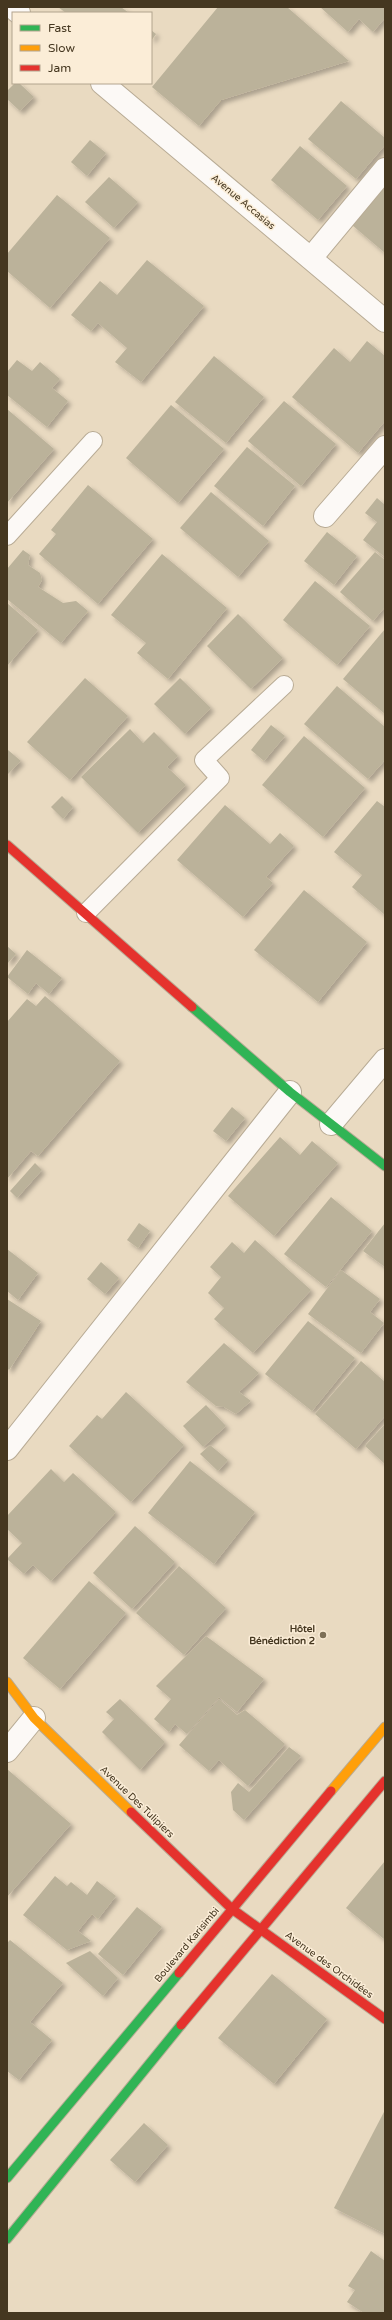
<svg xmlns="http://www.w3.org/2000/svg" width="392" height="2320" font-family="'Varela Round',sans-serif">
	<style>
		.building { fill: #bbb29a; filter: url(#shadow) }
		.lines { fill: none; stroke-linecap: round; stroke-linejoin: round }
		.lane-casing { stroke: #b8ab95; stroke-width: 20 }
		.street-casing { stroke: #b8ab95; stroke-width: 24 }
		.fast-casing { stroke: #b8ab95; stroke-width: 11 }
		.slow-casing { stroke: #b8ab95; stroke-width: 11 }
		.jam-casing { stroke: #b8ab95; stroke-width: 11 }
		.lane { stroke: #fcf9f6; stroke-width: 18 }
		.street { stroke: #fcf9f6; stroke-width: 22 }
		.fast { stroke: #30b455; stroke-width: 9 }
		.slow { stroke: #ff9f0a; stroke-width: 9 }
		.jam { stroke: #e5322d; stroke-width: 9 }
		.poi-dot { fill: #7e7058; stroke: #fbedd7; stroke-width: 1.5 }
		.labels { text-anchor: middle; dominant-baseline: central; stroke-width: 3; stroke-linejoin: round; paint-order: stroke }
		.street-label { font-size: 10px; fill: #453720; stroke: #fbedd7 }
		.poi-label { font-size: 10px; font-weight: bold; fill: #453720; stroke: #fbedd7; text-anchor: end }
	</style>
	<defs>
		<filter id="shadow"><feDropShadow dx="3.5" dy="3.5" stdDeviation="2" flood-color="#0004"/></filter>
	</defs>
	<rect width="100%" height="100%" fill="#e9dac1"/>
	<g class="building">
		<polygon points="58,7 121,7 129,13 66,13"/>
		<polygon points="218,7 287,7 349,61 221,100 199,126 152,87"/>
		<polygon points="320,7 385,7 385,18 373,32 359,19 348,32"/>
		<polygon points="151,30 156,34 151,41"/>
		<polygon points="15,83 19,83 34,97 20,111 7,99 7,91"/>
		<polygon points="341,101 385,138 385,145 356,179 308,139"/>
		<polygon points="90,140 106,153 87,176 71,162"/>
		<polygon points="300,146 347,186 318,220 271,180"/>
		<polygon points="109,177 138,202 114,228 85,202"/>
		<polygon points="385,186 385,253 352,225"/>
		<polygon points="57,195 110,238 50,308 7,271 7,254"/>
		<polygon points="147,260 204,306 141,382 115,362 127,348 98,323 91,331 71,315 100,281 117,295"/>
		<polygon points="367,341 385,356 385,421 358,453 292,397 334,348 350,362"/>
		<polygon points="214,356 264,397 226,443 175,402"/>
		<polygon points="17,360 32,371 40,362 60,379 52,388 68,401 47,427 7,395 7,372"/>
		<polygon points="284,401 336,444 301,486 248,441"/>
		<polygon points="171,405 224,449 178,503 126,458"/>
		<polygon points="7,409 54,449 7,503"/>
		<polygon points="247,447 295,486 263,526 214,486"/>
		<polygon points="88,485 153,539 98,604 39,554 56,534 51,530"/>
		<polygon points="211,492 269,541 238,577 180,528"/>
		<polygon points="377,498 385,505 385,557 363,540 377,522 365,513"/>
		<polygon points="327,532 357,556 334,585 304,561"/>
		<polygon points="23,550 30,555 28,565 40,573 42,580 38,587 63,603 76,601 88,611 61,643 7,599 7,569"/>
		<polygon points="375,552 385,560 385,607 373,621 340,592"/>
		<polygon points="162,554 227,608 168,679 137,653 146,643 111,615"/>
		<polygon points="315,581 370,626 337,665 283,620"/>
		<polygon points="7,603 38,630 7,666"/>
		<polygon points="238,614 283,658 251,689 207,646"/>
		<polygon points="385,629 385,714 343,679"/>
		<polygon points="85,678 128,716 70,780 27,742"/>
		<polygon points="180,678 211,708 185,734 154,704"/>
		<polygon points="337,686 385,727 385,760 368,779 304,724"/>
		<polygon points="271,725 285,736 264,761 251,750"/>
		<polygon points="130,729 143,743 154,732 178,756 167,767 186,785 138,833 81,777"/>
		<polygon points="304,736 365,788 323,837 262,785"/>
		<polygon points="8,750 21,761 8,774 7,773"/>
		<polygon points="62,796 73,807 63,819 51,807"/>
		<polygon points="377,801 385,807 385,915 352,887 362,875 334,852"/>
		<polygon points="225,805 270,844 280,833 294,846 266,877 273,883 243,917 177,860"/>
		<polygon points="304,890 367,942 318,1002 254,950"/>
		<polygon points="7,946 16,954 7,964"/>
		<polygon points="27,950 62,978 49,994 36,983 28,994 7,977"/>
		<polygon points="45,996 120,1061 38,1156 31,1151 7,1179 7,1022 27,999 36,1006"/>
		<polygon points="232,1107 245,1118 226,1141 213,1131"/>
		<polygon points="280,1137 300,1155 312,1141 338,1163 274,1236 228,1196"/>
		<polygon points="35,1163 42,1170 17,1198 10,1191"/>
		<polygon points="331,1197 372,1231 326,1287 284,1254"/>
		<polygon points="139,1223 150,1231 138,1248 127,1240"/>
		<polygon points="385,1223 385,1267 363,1251"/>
		<polygon points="255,1240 311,1290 253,1353 214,1319 224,1308 208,1293 221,1277 210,1267 232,1242 244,1253"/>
		<polygon points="7,1249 38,1273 18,1300 7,1291"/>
		<polygon points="101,1262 119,1278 105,1294 87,1279"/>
		<polygon points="341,1270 380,1299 370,1312 384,1323 361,1353 308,1314"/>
		<polygon points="7,1299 41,1321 9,1370 7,1368"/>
		<polygon points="308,1321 355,1358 312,1411 265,1374"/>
		<polygon points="224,1343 259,1373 239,1392 251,1401 236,1414 224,1407 216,1406 186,1382"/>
		<polygon points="361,1361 385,1382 385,1416 356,1449 315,1414"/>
		<polygon points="126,1392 184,1445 131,1502 69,1446 97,1415 102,1419"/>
		<polygon points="206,1405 226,1426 203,1447 183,1426"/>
		<polygon points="385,1424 385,1464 365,1446"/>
		<polygon points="210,1445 228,1460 218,1471 200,1454"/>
		<polygon points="190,1461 255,1512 214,1564 148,1513"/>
		<polygon points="51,1469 64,1482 73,1473 116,1512 51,1581 33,1565 24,1574 7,1559 22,1543 7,1529 7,1516"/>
		<polygon points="135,1526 175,1562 132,1609 93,1573"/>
		<polygon points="179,1566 226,1608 184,1655 136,1613"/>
		<polygon points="89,1581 126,1613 60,1689 23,1658"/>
		<polygon points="206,1636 264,1679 237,1712 219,1697 187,1734 175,1724 169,1732 154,1719 171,1699 156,1686"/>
		<polygon points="120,1699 165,1742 140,1770 102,1732 114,1719 106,1712"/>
		<polygon points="219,1699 237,1715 245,1710 285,1744 248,1786 219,1760 209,1771 179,1745"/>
		<polygon points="289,1747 301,1756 244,1820 233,1810 231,1792 238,1783 249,1792"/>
		<polygon points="7,1769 71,1824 7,1897"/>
		<polygon points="385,1861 385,1937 384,1939 346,1908"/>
		<polygon points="55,1876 67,1886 71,1882 87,1895 97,1881 116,1896 98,1919 92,1914 78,1931 91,1941 67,1950 23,1915"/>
		<polygon points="137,1907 162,1927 123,1975 98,1954"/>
		<polygon points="10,1940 63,1983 30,2022 52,2040 19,2080 7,2071 7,1943"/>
		<polygon points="90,1951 118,1978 103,1996 66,1963"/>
		<polygon points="272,1974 327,2019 274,2084 218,2038"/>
		<polygon points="385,2110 385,2234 334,2208"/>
		<polygon points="144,2123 168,2145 135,2182 110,2160"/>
		<polygon points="371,2251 385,2261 385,2313 364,2313 347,2302 355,2290 348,2286"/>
	</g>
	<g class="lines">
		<g class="lane-casing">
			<g id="lane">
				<polyline points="7,536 93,441"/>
				<polyline points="86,913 220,778 204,760 284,685"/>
			</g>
		</g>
		<g class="street-casing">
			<g id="street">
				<polyline points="12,7 19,13"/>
				<polyline points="102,83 385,321"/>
				<polyline points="311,258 385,169"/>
				<polyline points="325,516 385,447"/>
				<polyline points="331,1124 385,1060"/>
				<polyline points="7,1449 290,1092"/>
				<polyline points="7,1751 34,1718"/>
			</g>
		</g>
		<g class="fast-casing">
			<g id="fast">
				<polyline points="192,1007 290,1092 385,1166"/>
				<polyline points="7,2178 179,1973"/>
				<polyline points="7,2239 181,2025"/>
			</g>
		</g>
		<g class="slow-casing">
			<g id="slow">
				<polyline points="7,1682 34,1718 131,1812"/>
				<polyline points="331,1791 385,1727"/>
			</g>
		</g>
		<g class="jam-casing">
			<g id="jam">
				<polyline points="7,845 192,1007"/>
				<polyline points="131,1812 232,1909 385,2019"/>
				<polyline points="179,1973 331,1791"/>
				<polyline points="181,2025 385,1781"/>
			</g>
		</g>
		<use href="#lane" class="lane"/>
		<use href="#street" class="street"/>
		<use href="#fast" class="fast"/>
		<use href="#slow" class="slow"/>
		<use href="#jam" class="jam"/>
	</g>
	<circle class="poi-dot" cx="323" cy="1635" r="4"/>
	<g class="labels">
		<g class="street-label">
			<text transform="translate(243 202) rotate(40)">Avenue Accasias</text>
			<text transform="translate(137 1802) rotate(44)">Avenue Des Tulipiers</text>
			<text transform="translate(187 1945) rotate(-50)">Boulevard Karisimbi</text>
			<text transform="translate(329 1965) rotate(36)">Avenue des Orchidées</text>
		</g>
		<g class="poi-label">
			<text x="315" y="1629">Hôtel<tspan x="315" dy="12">Bénédiction 2</tspan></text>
		</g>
	</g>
	<rect width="392" height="2320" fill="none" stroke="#453720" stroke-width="16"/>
	<rect x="12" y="12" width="140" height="72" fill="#fbedd7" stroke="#b2a48e"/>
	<rect x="20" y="25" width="20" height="6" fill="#30b455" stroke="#b2a48e"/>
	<text x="48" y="32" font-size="12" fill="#453720">Fast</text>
	<rect x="20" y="45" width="20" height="6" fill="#ff9f0a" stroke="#b2a48e"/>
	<text x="48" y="52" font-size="12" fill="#453720">Slow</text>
	<rect x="20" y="65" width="20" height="6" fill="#e5322d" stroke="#b2a48e"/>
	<text x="48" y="72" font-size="12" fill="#453720">Jam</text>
</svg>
